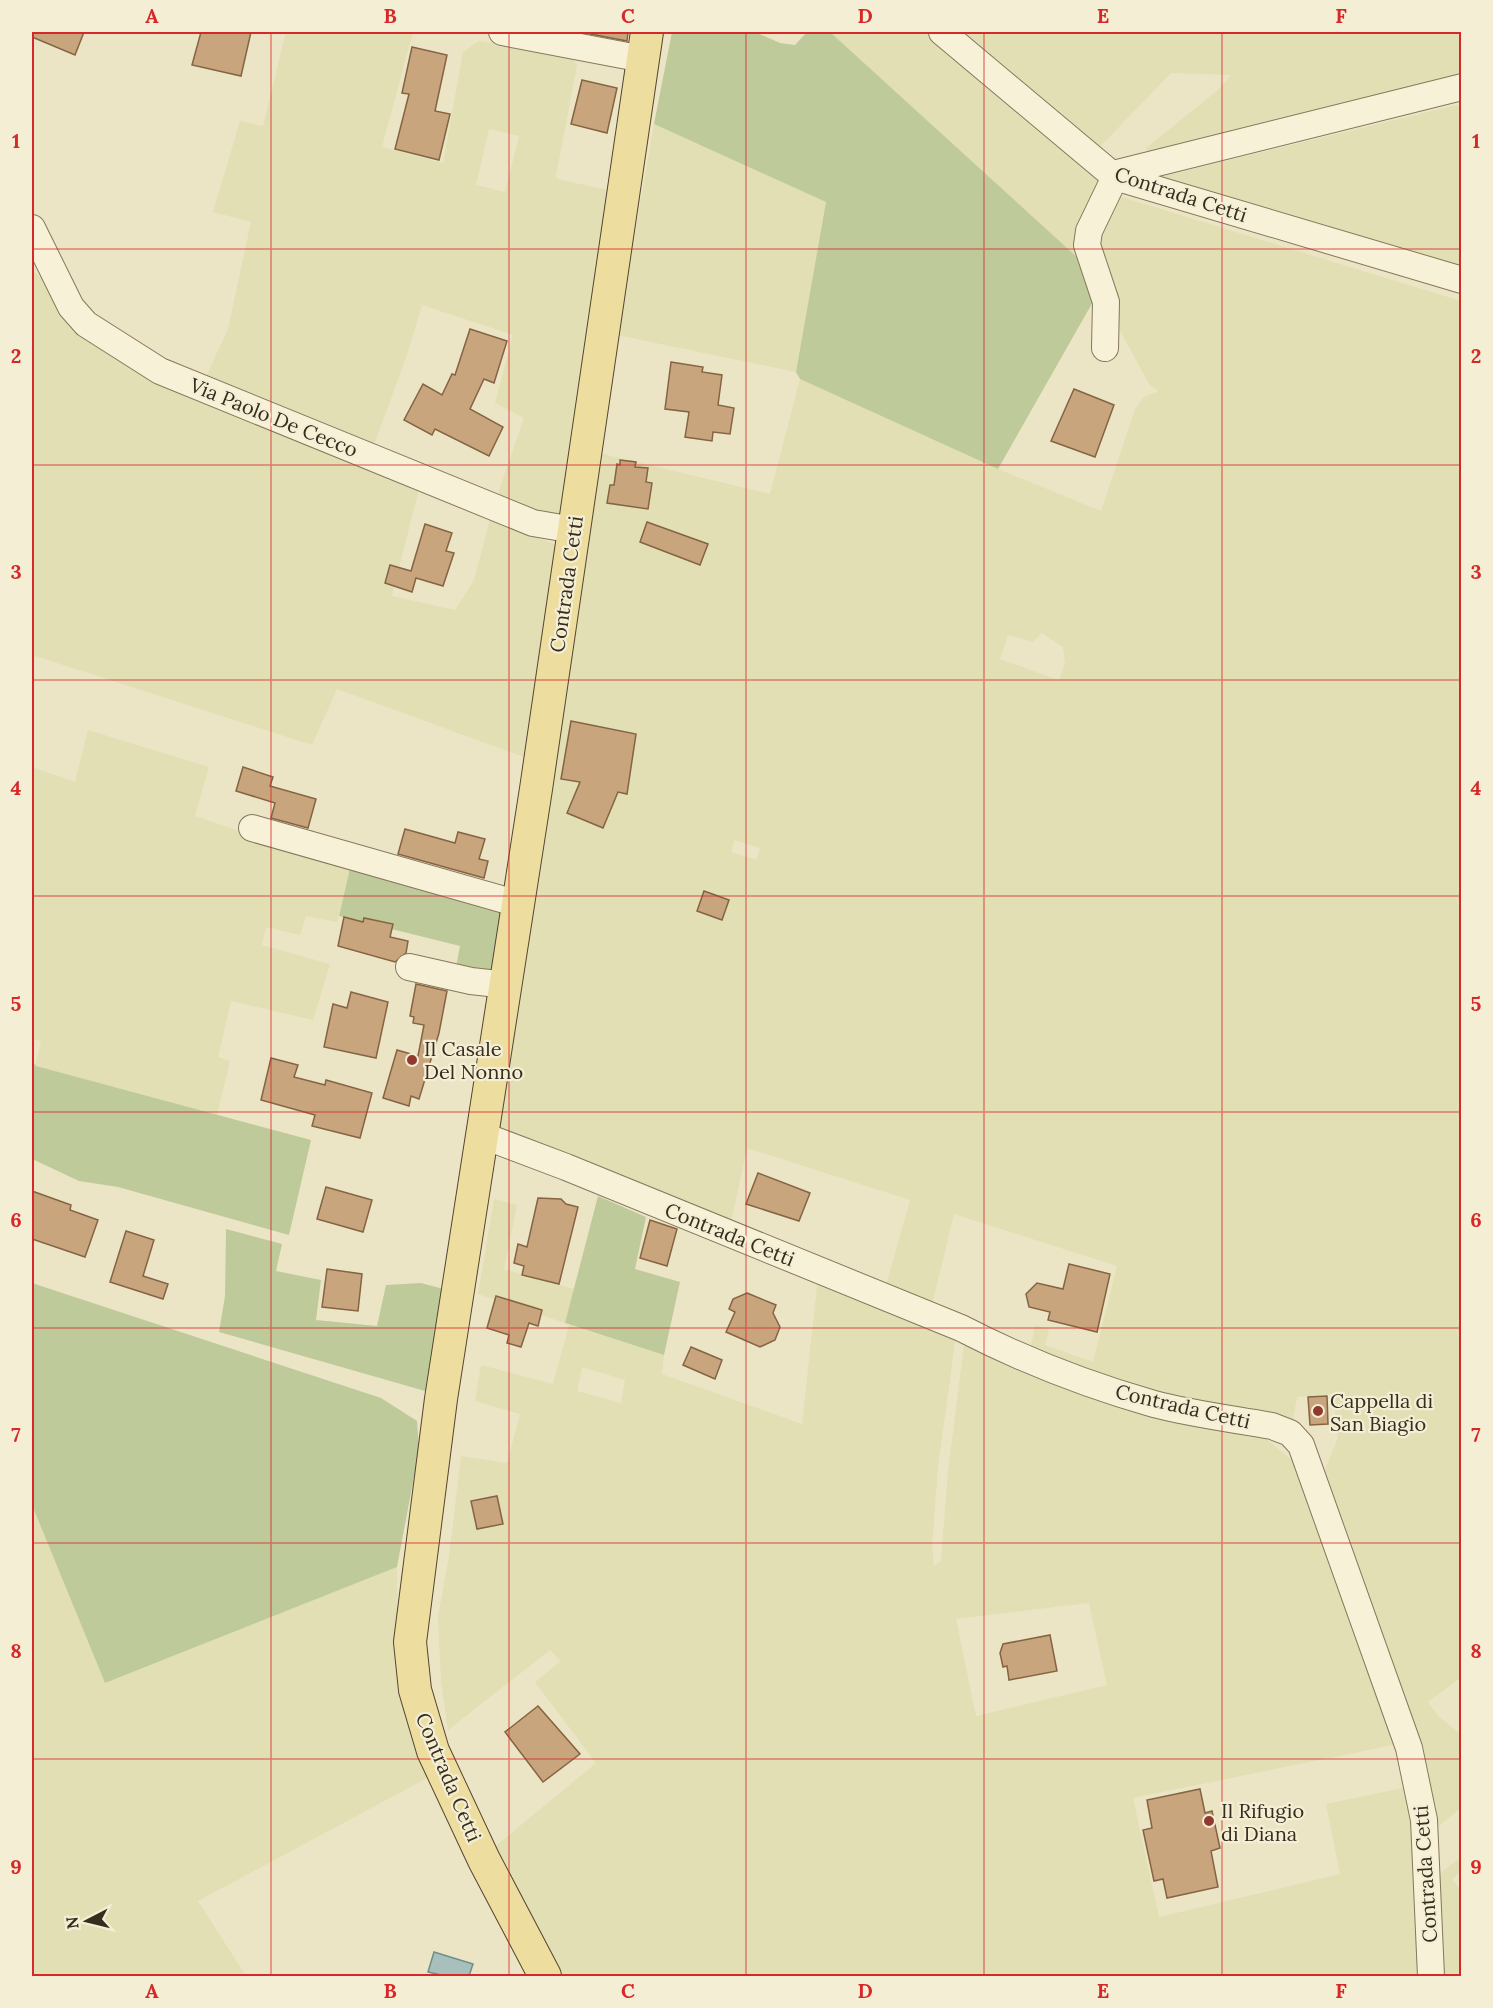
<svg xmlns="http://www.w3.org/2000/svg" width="1493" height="2008" font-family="Lora,serif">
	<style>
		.farmland { fill: #e1dfb3; fill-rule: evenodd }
		.green { fill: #bfca9a }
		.water { fill: #a7c0bb; stroke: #6e8e89; stroke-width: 1.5 }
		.building { fill: #c8a57d; stroke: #846443; stroke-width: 1.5 }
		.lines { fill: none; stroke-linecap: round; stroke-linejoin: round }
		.minor-casing { stroke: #86775c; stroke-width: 28 }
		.major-casing { stroke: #544530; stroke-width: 34 }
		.minor { stroke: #f7f1d8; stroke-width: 26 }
		.major { stroke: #eddd9f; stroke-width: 32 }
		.grid { fill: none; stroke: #d62828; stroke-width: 1.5; stroke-opacity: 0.55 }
		.poi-dot { fill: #92392f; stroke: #f4eed5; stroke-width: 2 }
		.labels { text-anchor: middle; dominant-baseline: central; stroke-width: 4.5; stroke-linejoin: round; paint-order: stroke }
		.street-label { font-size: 20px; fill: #372d1f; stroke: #f4eed5 }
		.poi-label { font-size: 20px; fill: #372d1f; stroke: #f4eed5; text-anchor: start }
		.neatline { fill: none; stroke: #d62828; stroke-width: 2 }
		.grid-label { font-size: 20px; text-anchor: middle; font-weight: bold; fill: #d62828 }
	</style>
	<rect width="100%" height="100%" fill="#ece5c5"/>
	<g class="farmland">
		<path d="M286 32H413L382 147 443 163 463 52 479 41 570 54 577 65 556 176 557 179 612 191 562 521 495 502 524 418 495 403 513 335 422 305 407 355 371 453 202 385 228 329 251 222 213 212 240 121 263 126ZM489 129 519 136 505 192 476 185Z"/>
		<polygon points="830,32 935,32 1110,175 1078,258"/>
		<polygon points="951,32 1461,32 1461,85 1150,161 1146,148 1219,89 1231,75 1171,73 1093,154"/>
		<polygon points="1461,104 1461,275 1147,180"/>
		<polygon points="654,124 826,202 796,372 617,335"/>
		<path d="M1115 195 1461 301 1462 1677 1428 1702 1439 1717 1461 1734V1808L1429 1834 1324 1472 1338 1438 1333 1394 1297 1397 1293 1420 1252 1416 1126 1393 1029 1357 1035 1325 1049 1329 1045 1345 1093 1362 1117 1266 954 1214 930 1313 884 1293 910 1200 747 1148 730 1227 496 1131 599 453 770 494 800 379 998 469 1101 511 1135 409 1144 397 1158 391 1149 384 1117 325 1098 253 1100 235ZM1042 633 1063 647 1065 663 1059 680 1000 659 1008 635 1033 642ZM734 840 760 848 756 860 731 852Z"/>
		<polygon points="32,270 44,280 67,313 417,486 418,493 392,596 455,610 474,580 490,519 562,547 532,760 337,689 312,745 32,655"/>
		<polygon points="88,730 209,767 195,816 350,868 337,922 306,916 300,935 266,927 262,945 330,964 313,1020 231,1001 218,1057 230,1061 217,1115 35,1066 41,1041 32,1039 32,767 75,782"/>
		<polygon points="494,1199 517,1205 504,1269 574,1289 565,1323 478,1294"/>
		<path d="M818 1277 956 1335 938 1467 932 1546 934 1566 941 1561 948 1471 965 1338 1255 1430 1292 1460 1403 1743 1133 1798 1159 1917 1340 1874 1326 1804 1408 1787 1416 1820 1423 1976H553L487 1853 596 1763 535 1682 561 1661 550 1650 448 1730 441 1682 438 1616 449 1557 461 1456 507 1463 520 1414 475 1401 481 1365 553 1384 569 1325 664 1355 662 1374 802 1424ZM582 1367 625 1380 621 1403 577 1391ZM497 1496 503 1524 477 1529 471 1501ZM1089 1603 1107 1685 976 1716 956 1619Z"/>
		<polygon points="32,1505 105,1683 397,1567 398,1654 431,1776 198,1901 246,1976 32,1976"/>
		<polygon points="1461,1857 1461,1871 1452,1879 1461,1891 1461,1976 1433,1976 1437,1876"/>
	</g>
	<g class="green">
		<polygon points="672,32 755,32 780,43 795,45 807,32 830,32 1078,258 1098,293 998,469 800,379 796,372 826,202 654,124"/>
		<polygon points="350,868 509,914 499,978 456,967 460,946 339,916"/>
		<polygon points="32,1061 36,1066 311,1140 289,1235 118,1187 79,1181 32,1159"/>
		<polygon points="598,1196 646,1217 635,1269 680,1282 664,1355 565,1323"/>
		<polygon points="226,1229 282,1244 276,1271 321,1280 316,1320 377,1326 386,1285 421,1283 451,1291 432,1393 219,1332 225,1296"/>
		<polygon points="32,1283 381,1398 417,1421 419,1450 397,1567 105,1683 32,1505"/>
	</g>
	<polygon class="water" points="434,1952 473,1964 469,1976 445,1976 428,1972"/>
	<g class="building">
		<polygon points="32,32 84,32 75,55 32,37"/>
		<polygon points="201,32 251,32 241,76 192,65"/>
		<polygon points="580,32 628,32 627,41"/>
		<polygon points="412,47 447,55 435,111 450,114 439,160 395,149 409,94 402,93"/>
		<polygon points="582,80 617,88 607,133 571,124"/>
		<polygon points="470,329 507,341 494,383 484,379 470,409 503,427 489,456 435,429 432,435 404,420 423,384 442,395 452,374 455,375"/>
		<polygon points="671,362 703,367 702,372 722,375 718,405 734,408 730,434 713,432 712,441 685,437 689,412 665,409"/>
		<polygon points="1074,389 1114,405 1095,457 1051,441"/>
		<polygon points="620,460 636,462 635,467 648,468 646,482 652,483 648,509 607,503 610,485 614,485 617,464 620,465"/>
		<polygon points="647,522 708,544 700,565 640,542"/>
		<polygon points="425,524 452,533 446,551 454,553 443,586 416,578 412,592 385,583 390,565 411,571"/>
		<polygon points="571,721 636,734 627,794 618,792 603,828 567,813 580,782 561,779"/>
		<polygon points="243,767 273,777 270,786 316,799 308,828 271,818 275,803 236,791"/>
		<polygon points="405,829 455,843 458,832 485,839 479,859 488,861 484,878 398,854"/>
		<polygon points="704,891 729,900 722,920 697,911"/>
		<polygon points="344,917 363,922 364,918 393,924 390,937 408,941 406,953 395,962 338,946"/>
		<polygon points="416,984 447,991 439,1033 419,1099 411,1096 409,1106 383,1098 397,1050 418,1056 424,1025 413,1023 414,1017 410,1016"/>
		<polygon points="351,992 388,1002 376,1058 324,1047 333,1004 347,1008"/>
		<polygon points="271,1058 298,1065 294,1077 325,1085 326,1080 372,1093 360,1138 312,1126 315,1115 261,1100"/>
		<polygon points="758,1173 810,1193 799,1221 746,1204"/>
		<polygon points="326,1187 372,1200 363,1232 317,1219"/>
		<polygon points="32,1191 71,1205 70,1210 98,1220 85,1257 32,1239"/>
		<polygon points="538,1198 561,1199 566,1204 578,1207 559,1284 522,1275 524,1266 514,1263 518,1244 527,1247"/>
		<polygon points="650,1220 677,1229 667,1266 640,1258"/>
		<polygon points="126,1231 154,1240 143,1276 168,1284 163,1299 110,1282"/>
		<polygon points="1069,1264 1110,1274 1097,1332 1048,1320 1050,1312 1029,1307 1026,1294 1037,1283 1063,1289"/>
		<polygon points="327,1269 362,1274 358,1311 322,1307"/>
		<polygon points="747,1293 776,1305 773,1313 780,1327 775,1340 760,1347 726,1332 735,1312 729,1309 733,1299"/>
		<polygon points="496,1296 542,1310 538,1326 529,1323 521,1347 507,1343 509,1335 487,1328"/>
		<polygon points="691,1347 722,1360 715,1379 683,1365"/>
		<polygon points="1327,1396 1328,1424 1310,1425 1308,1397"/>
		<polygon points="497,1496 503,1524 477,1529 471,1501"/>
		<polygon points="1050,1635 1057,1671 1009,1680 1007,1666 1003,1667 1000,1653 1003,1644"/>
		<polygon points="538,1706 580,1754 543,1782 505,1732"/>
		<polygon points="1200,1789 1205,1813 1212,1811 1220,1848 1211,1851 1218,1887 1167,1898 1163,1879 1154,1881 1143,1830 1152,1828 1147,1800"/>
	</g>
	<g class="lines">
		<g class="minor-casing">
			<g id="minor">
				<polyline points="502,32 643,59"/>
				<polyline points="942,32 1115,177 1462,280"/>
				<polyline points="1113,174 1462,87"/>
				<polyline points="32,228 71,307 86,324 160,371 533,523 574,530"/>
				<polyline points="1105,348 1106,302 1087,245 1089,231 1115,177"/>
				<polyline points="252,828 519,904"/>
				<polyline points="409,967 471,981 507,985"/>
				<path d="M484 1136 566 1167 961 1328C1023 1360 1087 1385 1154 1404 1192 1414 1233 1419 1272 1426L1290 1433 1301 1445 1409 1748 1424 1820 1431 1976"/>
			</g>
		</g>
		<g class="major-casing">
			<polyline id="major" points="545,1976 484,1860 433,1751 415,1690 410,1642 441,1399 536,789 647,32"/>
		</g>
		<use href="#minor" class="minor"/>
		<use href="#major" class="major"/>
	</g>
	<path class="grid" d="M271 32V1976M509 32V1976M746 32V1976M984 32V1976M1222 32V1976M32 249H1462M32 465H1462M32 680H1462M32 896H1462M32 1112H1462M32 1328H1462M32 1543H1462M32 1759H1462"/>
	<g class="poi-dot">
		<circle cx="412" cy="1060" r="6"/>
		<circle cx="1318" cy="1411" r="6"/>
		<circle cx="1209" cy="1821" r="6"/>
	</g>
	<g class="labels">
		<g class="street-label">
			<text transform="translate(1181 194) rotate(18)">Contrada Cetti</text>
			<text transform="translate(274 417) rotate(22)">Via Paolo De Cecco</text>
			<text transform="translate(566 584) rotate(-82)">Contrada Cetti</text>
			<text transform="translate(730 1234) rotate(22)">Contrada Cetti</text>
			<text transform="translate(1183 1406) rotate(13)">Contrada Cetti</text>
			<text transform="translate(449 1777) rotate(67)">Contrada Cetti</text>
			<text transform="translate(1425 1874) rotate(-94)">Contrada Cetti</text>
		</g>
		<g class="poi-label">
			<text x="424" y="1048">Il Casale<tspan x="424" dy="23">Del Nonno</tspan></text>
			<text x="1330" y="1400">Cappella di<tspan x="1330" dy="23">San Biagio</tspan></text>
			<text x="1221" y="1810">Il Rifugio<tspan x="1221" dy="23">di Diana</tspan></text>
		</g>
	</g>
	<rect width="1493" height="2008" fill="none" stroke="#f4eed5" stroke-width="66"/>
	<g transform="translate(87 1921) rotate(263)" stroke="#f4eed5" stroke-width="4.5" paint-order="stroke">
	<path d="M0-4.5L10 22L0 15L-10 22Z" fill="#372d1f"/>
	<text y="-9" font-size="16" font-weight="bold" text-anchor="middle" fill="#372d1f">N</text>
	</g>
	<rect x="33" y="33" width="1427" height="1942" class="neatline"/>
	<g class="grid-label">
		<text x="152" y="23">A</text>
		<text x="390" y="23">B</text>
		<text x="628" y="23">C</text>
		<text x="865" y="23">D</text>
		<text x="1103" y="23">E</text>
		<text x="1341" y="23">F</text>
		<text x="16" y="148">1</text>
		<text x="1476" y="148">1</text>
		<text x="16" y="363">2</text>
		<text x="1476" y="363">2</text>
		<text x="16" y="579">3</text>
		<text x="1476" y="579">3</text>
		<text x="16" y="795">4</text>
		<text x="1476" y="795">4</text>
		<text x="16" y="1011">5</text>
		<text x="1476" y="1011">5</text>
		<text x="16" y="1227">6</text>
		<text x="1476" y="1227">6</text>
		<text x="16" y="1442">7</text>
		<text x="1476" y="1442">7</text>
		<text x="16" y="1658">8</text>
		<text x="1476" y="1658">8</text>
		<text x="16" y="1874">9</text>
		<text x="1476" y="1874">9</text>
		<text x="152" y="1998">A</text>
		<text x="390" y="1998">B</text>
		<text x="628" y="1998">C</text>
		<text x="865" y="1998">D</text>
		<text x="1103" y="1998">E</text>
		<text x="1341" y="1998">F</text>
	</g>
</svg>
